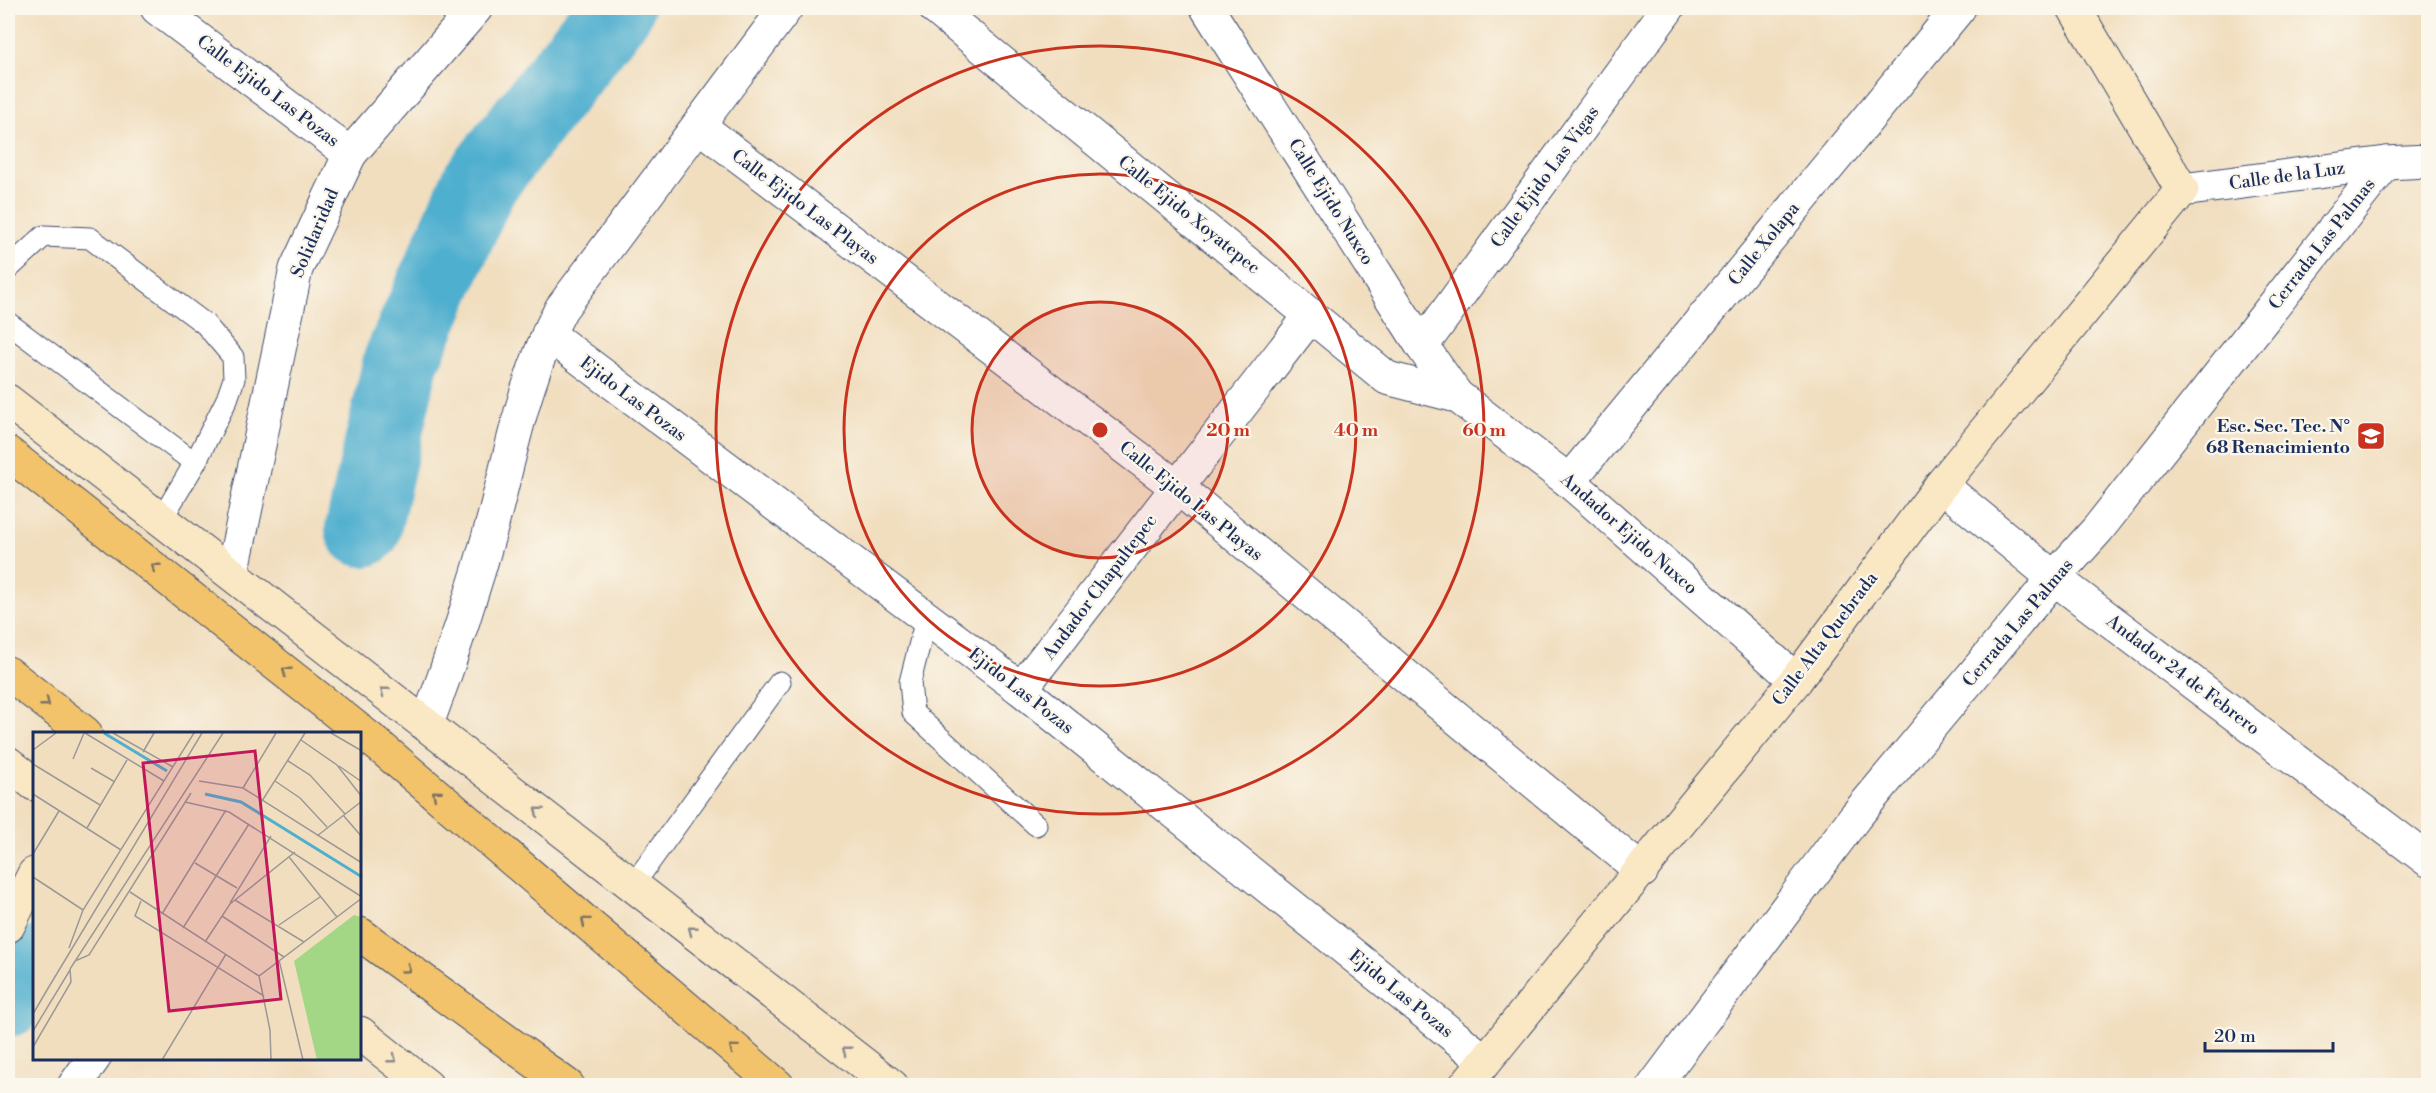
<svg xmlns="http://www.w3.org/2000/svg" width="2436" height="1093" font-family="'Libre Bodoni',serif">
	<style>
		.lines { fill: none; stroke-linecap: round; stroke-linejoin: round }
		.river { stroke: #50afcf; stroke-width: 76 }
		.lane-casing { stroke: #3b496d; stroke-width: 23 }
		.street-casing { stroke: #3b496d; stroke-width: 35 }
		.secondary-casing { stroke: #3b496d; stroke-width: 35 }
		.primary-casing { stroke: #3b496d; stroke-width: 35 }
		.lane { stroke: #fff; stroke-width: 21 }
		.street { stroke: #fff; stroke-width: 33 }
		.secondary { stroke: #fae7c3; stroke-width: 33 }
		.primary { stroke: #f2c36a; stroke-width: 33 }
		.oneway { stroke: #7c7263 }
		.oneway2 { stroke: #8a8b90 }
		.ring { fill: none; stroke: #c8321e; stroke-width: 3 }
		.labels { text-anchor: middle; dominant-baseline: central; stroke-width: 4.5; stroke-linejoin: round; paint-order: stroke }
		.street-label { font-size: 18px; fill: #1b2f5e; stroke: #fbf7ec }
		.poi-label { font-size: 18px; font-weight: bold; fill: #1b2f5e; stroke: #fbf7ec; text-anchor: end }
		.inset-river { fill: none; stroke: #50afcf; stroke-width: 3 }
		.inset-road { fill: none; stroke: #9b9898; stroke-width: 1.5 }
		.view { fill: #c2185b; fill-opacity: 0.15; stroke: #c2185b; stroke-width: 3 }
		.inset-edge { fill: none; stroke: #1b2f5e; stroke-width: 3 }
		.centre { fill: #c8321e; stroke: #fbf7ec; stroke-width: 3 }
		.ring-label { font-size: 18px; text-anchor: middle; font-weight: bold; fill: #c8321e; stroke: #fbf7ec; stroke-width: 4.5; stroke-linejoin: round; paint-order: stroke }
	</style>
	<rect width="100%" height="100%" fill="#fbf7ec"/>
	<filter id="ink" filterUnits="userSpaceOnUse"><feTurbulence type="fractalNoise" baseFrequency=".0167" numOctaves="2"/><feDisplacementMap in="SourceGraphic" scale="12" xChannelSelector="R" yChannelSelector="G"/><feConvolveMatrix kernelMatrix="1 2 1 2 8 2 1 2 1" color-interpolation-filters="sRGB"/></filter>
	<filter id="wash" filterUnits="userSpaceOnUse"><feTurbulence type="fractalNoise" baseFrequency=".008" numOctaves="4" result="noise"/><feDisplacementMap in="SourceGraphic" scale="24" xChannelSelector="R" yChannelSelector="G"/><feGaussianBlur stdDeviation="1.35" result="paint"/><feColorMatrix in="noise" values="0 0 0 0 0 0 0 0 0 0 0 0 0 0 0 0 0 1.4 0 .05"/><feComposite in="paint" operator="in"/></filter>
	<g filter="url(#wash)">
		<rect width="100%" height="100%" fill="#f1debf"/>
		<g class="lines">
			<g class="river">
				<polyline points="363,529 401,361 479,184 616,8"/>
				<polyline points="8,999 34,965"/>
			</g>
		</g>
	</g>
	<g filter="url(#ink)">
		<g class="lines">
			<g class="lane-casing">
				<g id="lane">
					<polyline points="8,269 44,236 90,238 205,324 233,357 234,379 227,399 195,463 161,520"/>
					<polyline points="8,323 195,463"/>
					<polyline points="926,619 910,682 913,713 1036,825"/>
					<polyline points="633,885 780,682"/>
				</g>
			</g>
			<g class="street-casing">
				<g id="street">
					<polyline points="157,8 350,154"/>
					<polyline points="935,8 1387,378 1457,396"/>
					<polyline points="1207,8 1422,346 1457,396 1569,481 1796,680"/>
					<polyline points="699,126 1177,487 1642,871"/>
					<polyline points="2182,190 2386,163 2428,161"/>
					<polyline points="548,334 1021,689 1485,1061"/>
					<polyline points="1422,346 1668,8"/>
					<polyline points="1569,481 1959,8"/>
					<polyline points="1941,485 2054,578 2428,860"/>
					<polyline points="232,574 296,269 350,154 476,8"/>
					<polyline points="1021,689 1311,315"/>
					<path d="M427 724C452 657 474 590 493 521 512 449 525 375 561 309L786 8"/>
					<polyline points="74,1086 94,1058"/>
					<polyline points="1654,1086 1855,817 2054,578 2098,529 2386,163"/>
				</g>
			</g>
			<g class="secondary-casing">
				<g id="secondary">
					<polyline points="8,401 892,1086"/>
					<polyline points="8,763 34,784"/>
					<polyline points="8,926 34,874"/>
					<polyline points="360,1033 427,1086"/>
					<polyline points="1465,1086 1796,680 1941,485 2182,190 2074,8"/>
				</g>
			</g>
			<g class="primary-casing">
				<g id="primary">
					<polyline points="8,453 378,745 778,1086"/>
					<polyline points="8,673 85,733"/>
					<polyline points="360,934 568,1086"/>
				</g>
			</g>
			<use href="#lane" class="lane"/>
			<use href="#street" class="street"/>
			<use href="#secondary" class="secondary"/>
			<use href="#primary" class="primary"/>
		</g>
		<defs><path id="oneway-chevron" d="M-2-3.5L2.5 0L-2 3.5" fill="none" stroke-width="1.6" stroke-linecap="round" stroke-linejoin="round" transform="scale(1.5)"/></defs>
		<g class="oneway">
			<use href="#oneway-chevron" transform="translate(155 567) rotate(-142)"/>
			<use href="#oneway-chevron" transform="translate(286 671) rotate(-141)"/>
			<use href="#oneway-chevron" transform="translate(46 703) rotate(38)"/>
			<use href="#oneway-chevron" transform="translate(436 794) rotate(-140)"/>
			<use href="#oneway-chevron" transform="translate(585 921) rotate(-140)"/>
			<use href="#oneway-chevron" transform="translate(407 969) rotate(36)"/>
			<use href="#oneway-chevron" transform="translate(733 1048) rotate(-140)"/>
		</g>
		<g class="oneway2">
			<use href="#oneway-chevron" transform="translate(384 691) rotate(-142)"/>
			<use href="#oneway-chevron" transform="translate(538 811) rotate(-142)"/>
			<use href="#oneway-chevron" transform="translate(692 930) rotate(-142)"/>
			<use href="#oneway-chevron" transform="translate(846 1050) rotate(-142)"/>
			<use href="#oneway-chevron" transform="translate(393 1059) rotate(38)"/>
		</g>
	</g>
	<circle cx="1100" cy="430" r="128" fill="#c8321e" fill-opacity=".12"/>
	<g class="ring">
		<circle cx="1100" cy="430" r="128"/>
		<circle cx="1100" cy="430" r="256"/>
		<circle cx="1100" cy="430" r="384"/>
	</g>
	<defs>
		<g id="school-square" transform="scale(1.5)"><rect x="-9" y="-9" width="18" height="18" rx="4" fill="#c8321e" stroke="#fbf7ec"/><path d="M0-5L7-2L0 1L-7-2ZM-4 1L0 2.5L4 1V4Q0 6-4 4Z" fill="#fff"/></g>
	</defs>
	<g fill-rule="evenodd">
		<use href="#school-square" x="2371" y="436"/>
	</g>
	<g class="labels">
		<g class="street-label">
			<text transform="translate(268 91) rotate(37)">Calle Ejido Las Pozas</text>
			<text transform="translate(2287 176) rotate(-8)">Calle de la Luz</text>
			<text transform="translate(1545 177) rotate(-54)">Calle Ejido Las Vigas</text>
			<text transform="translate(1331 202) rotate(58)">Calle Ejido Nuxco</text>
			<text transform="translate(805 207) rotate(37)">Calle Ejido Las Playas</text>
			<text transform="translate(1189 215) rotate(39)">Calle Ejido Xoyatepec</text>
			<text transform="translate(315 233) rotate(-67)">Solidaridad</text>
			<text transform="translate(1764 244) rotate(-51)">Calle Xolapa</text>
			<text transform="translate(2322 244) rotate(-52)">Cerrada Las Palmas</text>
			<text transform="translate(633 399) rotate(37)">Ejido Las Pozas</text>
			<text transform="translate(1191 501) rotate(39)">Calle Ejido Las Playas</text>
			<text transform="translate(1629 534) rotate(41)">Andador Ejido Nuxco</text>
			<text transform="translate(1100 587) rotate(-53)">Andador Chapultepec</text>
			<text transform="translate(2018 623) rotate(-50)">Cerrada Las Palmas</text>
			<text transform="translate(1825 639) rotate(-53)">Calle Alta Quebrada</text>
			<text transform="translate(2183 675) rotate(37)">Andador 24 de Febrero</text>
			<text transform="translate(1021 691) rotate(38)">Ejido Las Pozas</text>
			<text transform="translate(1401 994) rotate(39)">Ejido Las Pozas</text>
		</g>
		<g class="poi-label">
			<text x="2350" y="426">Esc. Sec. Tec. N°<tspan x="2350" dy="21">68 Renacimiento</tspan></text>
		</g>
	</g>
	<g transform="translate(33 732)">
		<rect width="328" height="328" fill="#f1debf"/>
		<path d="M321 183 328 185V328H284L261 229Z" fill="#a3d685"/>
		<path class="inset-river" d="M71 1 134 39M172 62 208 70 329 145"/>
		<path class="inset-road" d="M52 1 131 49M80 1 140 35M298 1 329 19M268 8 304 33 329 65M0 18 23 1M110 20 121 1M40 27 51 1M255 29 277 43 312 82M0 32 67 73M306 34 329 50M58 36 82 50M166 49 210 56 329 131M242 49 267 66 294 95M210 56 243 1M0 62 88 118M229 69 272 1M152 70 196 80 329 165M310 83 329 105M54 96 94 28M284 104 329 69M0 122 26 79M256 125 304 185M162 131 204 156M0 145 50 178M97 160 226 244 329 166M202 168 271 210M108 169 102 184 231 264M197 171 238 104M129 182 193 78M189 184 251 225M246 193 287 165M150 196 216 92M172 210 197 172 262 120M36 216 50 178 161 1M246 228 270 328M42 229 56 223 158 61M37 237 190 1M226 244 237 298 238 328M14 258 169 1M0 282 14 258M0 299 37 238M0 315 38 250 37 237M129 328 193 222"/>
		<path class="view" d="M222 19 248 267 136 279 110 31Z"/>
		<rect width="328" height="328" class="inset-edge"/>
	</g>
	<circle cx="1100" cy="430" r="9" class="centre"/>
	<g class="ring-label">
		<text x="1228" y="436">20 m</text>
		<text x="1356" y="436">40 m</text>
		<text x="1484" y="436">60 m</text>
	</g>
	<rect width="2436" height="1093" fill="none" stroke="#fbf7ec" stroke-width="30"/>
	<path d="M2205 1042v9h128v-9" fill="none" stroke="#1b2f5e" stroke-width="3"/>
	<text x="2214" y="1042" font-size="18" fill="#1b2f5e" stroke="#fbf7ec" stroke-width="4.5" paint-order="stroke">20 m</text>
</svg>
